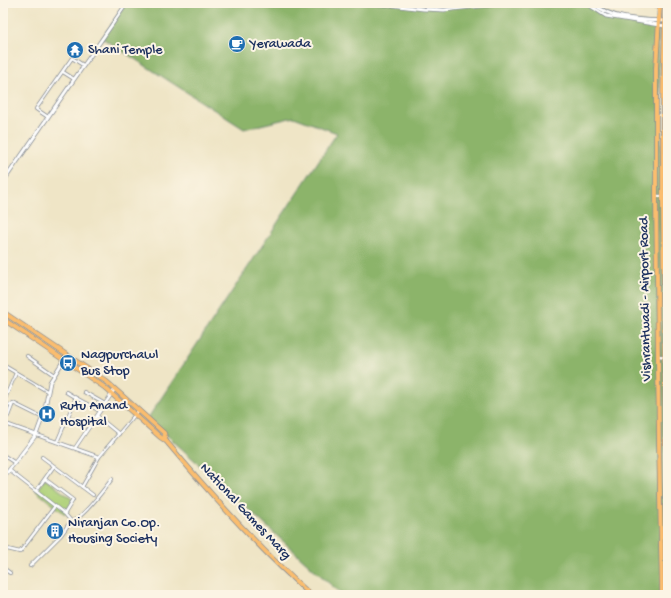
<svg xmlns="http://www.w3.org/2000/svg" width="671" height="598" font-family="'Gochi Hand',sans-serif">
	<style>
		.green { fill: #b0d27b; stroke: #66806c }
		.forest { fill: #8cb46b; stroke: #547264 }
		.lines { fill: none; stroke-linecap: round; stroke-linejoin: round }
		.minor-casing { stroke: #858a92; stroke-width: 4 }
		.tertiary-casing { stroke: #858a92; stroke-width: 4.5 }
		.primary-casing { stroke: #858a92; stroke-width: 5.5 }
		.minor { stroke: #fff; stroke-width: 2.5 }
		.tertiary { stroke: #fff; stroke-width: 3 }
		.primary { stroke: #fbbd6e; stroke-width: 4 }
		.labels { text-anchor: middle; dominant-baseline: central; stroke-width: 4; stroke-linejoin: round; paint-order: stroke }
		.poi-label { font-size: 14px; fill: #1b2f5e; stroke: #fcf5e5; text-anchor: start }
		.street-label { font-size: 14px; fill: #1b2f5e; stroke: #fcf5e5 }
	</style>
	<rect width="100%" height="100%" fill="#fcf5e5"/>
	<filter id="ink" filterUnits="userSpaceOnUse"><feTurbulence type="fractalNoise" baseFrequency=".025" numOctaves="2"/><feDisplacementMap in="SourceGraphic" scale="8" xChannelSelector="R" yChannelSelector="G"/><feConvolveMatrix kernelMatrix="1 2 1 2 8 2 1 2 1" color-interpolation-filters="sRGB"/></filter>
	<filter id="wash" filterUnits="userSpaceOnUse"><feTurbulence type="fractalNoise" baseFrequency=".012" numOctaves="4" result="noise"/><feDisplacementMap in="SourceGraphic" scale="16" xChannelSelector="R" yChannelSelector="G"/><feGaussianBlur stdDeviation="0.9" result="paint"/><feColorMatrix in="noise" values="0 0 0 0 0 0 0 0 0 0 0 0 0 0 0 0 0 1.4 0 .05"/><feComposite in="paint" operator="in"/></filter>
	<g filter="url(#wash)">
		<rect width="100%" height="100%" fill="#efe5c6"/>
		<polygon class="green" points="45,479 73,500 65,514 36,491"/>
		<path class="forest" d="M126 3H431C484 6 536 3 589 3 609 19 633 21 658 25L668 377V595H342L148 418 337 133 294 117 244 129 102 38Z"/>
	</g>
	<g filter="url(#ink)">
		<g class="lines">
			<g class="minor-casing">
				<g id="minor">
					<polyline points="648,3 660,9"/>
					<polyline points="63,72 74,79"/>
					<polyline points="48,117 36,109 72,58 83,65"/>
					<polyline points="656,196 668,196"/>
					<polyline points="3,336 4,336"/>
					<polyline points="27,356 54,375"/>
					<polyline points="658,356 668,357"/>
					<polyline points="3,365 47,391"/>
					<polyline points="66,392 76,398"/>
					<polyline points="84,392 105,404"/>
					<polyline points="3,402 12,406"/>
					<polyline points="3,403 16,373"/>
					<polyline points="8,416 13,403 43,418"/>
					<polyline points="97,416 119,434"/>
					<polyline points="68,417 81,423"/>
					<polyline points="3,423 99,457 139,410"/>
					<polyline points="57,442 76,398 100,411"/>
					<polyline points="75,448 115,389"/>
					<polyline points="3,455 15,463"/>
					<polyline points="42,457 93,495"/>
					<polyline points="9,470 65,514 71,521"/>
					<polyline points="45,479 73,500 65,513"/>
					<polyline points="82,487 99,457"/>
					<polyline points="36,491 54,466"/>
					<polyline points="3,548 20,552 55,506"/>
					<path d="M30 566 61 535 71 521C81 521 105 488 112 479"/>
					<polyline points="3,568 10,573"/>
				</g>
			</g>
			<g class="tertiary-casing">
				<g id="tertiary">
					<polyline points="375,3 423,9 444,10 509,3"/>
					<polyline points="404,3 440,6 480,3"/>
					<polyline points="586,3 606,16 665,26"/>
					<path d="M593 3C611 20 641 20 665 21"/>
					<polyline points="3,182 127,3"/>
					<polyline points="3,478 36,435 44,413 50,382 67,355"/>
				</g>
			</g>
			<g class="primary-casing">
				<g id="primary">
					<polyline points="660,3 656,68 656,196 659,445 662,595"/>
					<path d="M666 3C661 102 663 200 664 299 665 396 666 492 668 589"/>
					<path d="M3 312 107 382 164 433 166 441C211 495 258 548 311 595"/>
					<polyline points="3,319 104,387 160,437 166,441"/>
				</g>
			</g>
			<use href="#minor" class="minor"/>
			<use href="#tertiary" class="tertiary"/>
			<use href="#primary" class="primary"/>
		</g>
	</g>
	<defs>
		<g id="cafe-disc" transform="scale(0.9)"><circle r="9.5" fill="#1f6fb2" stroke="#fcf5e5"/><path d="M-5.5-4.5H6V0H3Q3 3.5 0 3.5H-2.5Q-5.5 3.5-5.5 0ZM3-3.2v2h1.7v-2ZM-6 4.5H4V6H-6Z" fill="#fff"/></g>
		<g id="temple-disc" transform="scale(0.9)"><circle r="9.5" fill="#1f6fb2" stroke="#fcf5e5"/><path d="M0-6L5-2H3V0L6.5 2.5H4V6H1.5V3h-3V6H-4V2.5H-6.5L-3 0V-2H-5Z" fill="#fff"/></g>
		<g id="bus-disc" transform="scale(0.9)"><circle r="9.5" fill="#1f6fb2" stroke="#fcf5e5"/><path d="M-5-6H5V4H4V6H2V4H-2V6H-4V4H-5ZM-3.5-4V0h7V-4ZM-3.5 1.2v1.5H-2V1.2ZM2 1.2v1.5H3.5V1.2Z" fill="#fff"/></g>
		<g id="hospital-disc" transform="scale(0.9)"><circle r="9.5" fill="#1f6fb2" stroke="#fcf5e5"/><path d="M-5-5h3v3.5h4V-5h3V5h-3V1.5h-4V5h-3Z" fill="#fff"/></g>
		<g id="building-disc" transform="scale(0.9)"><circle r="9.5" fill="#1f6fb2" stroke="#fcf5e5"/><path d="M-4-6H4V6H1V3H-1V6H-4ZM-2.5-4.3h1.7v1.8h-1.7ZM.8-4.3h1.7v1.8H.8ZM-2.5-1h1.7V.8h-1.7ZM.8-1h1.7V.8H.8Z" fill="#fff"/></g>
	</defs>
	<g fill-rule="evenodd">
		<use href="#cafe-disc" x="237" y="44"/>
		<use href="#temple-disc" x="75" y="50"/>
		<use href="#bus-disc" x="68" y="363"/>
		<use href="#hospital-disc" x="47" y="414"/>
		<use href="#building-disc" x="55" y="531"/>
	</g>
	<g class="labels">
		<g class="poi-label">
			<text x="250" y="44">Yerawada</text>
			<text x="88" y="50">Shani Temple</text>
			<text x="81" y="355">Nagpurchawl<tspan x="81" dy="16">Bus Stop</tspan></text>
			<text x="60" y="406">Rutu Anand<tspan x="60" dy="16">Hospital</tspan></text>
			<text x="68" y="523">Niranjan Co.Op.<tspan x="68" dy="16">Housing Society</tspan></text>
		</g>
		<g class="street-label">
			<text transform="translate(646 299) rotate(-91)">Vishrantwadi - Airport Road</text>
			<text transform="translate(245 512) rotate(47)">National Games Marg</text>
		</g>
	</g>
	<rect width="671" height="598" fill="none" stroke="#fcf5e5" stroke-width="16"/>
</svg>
